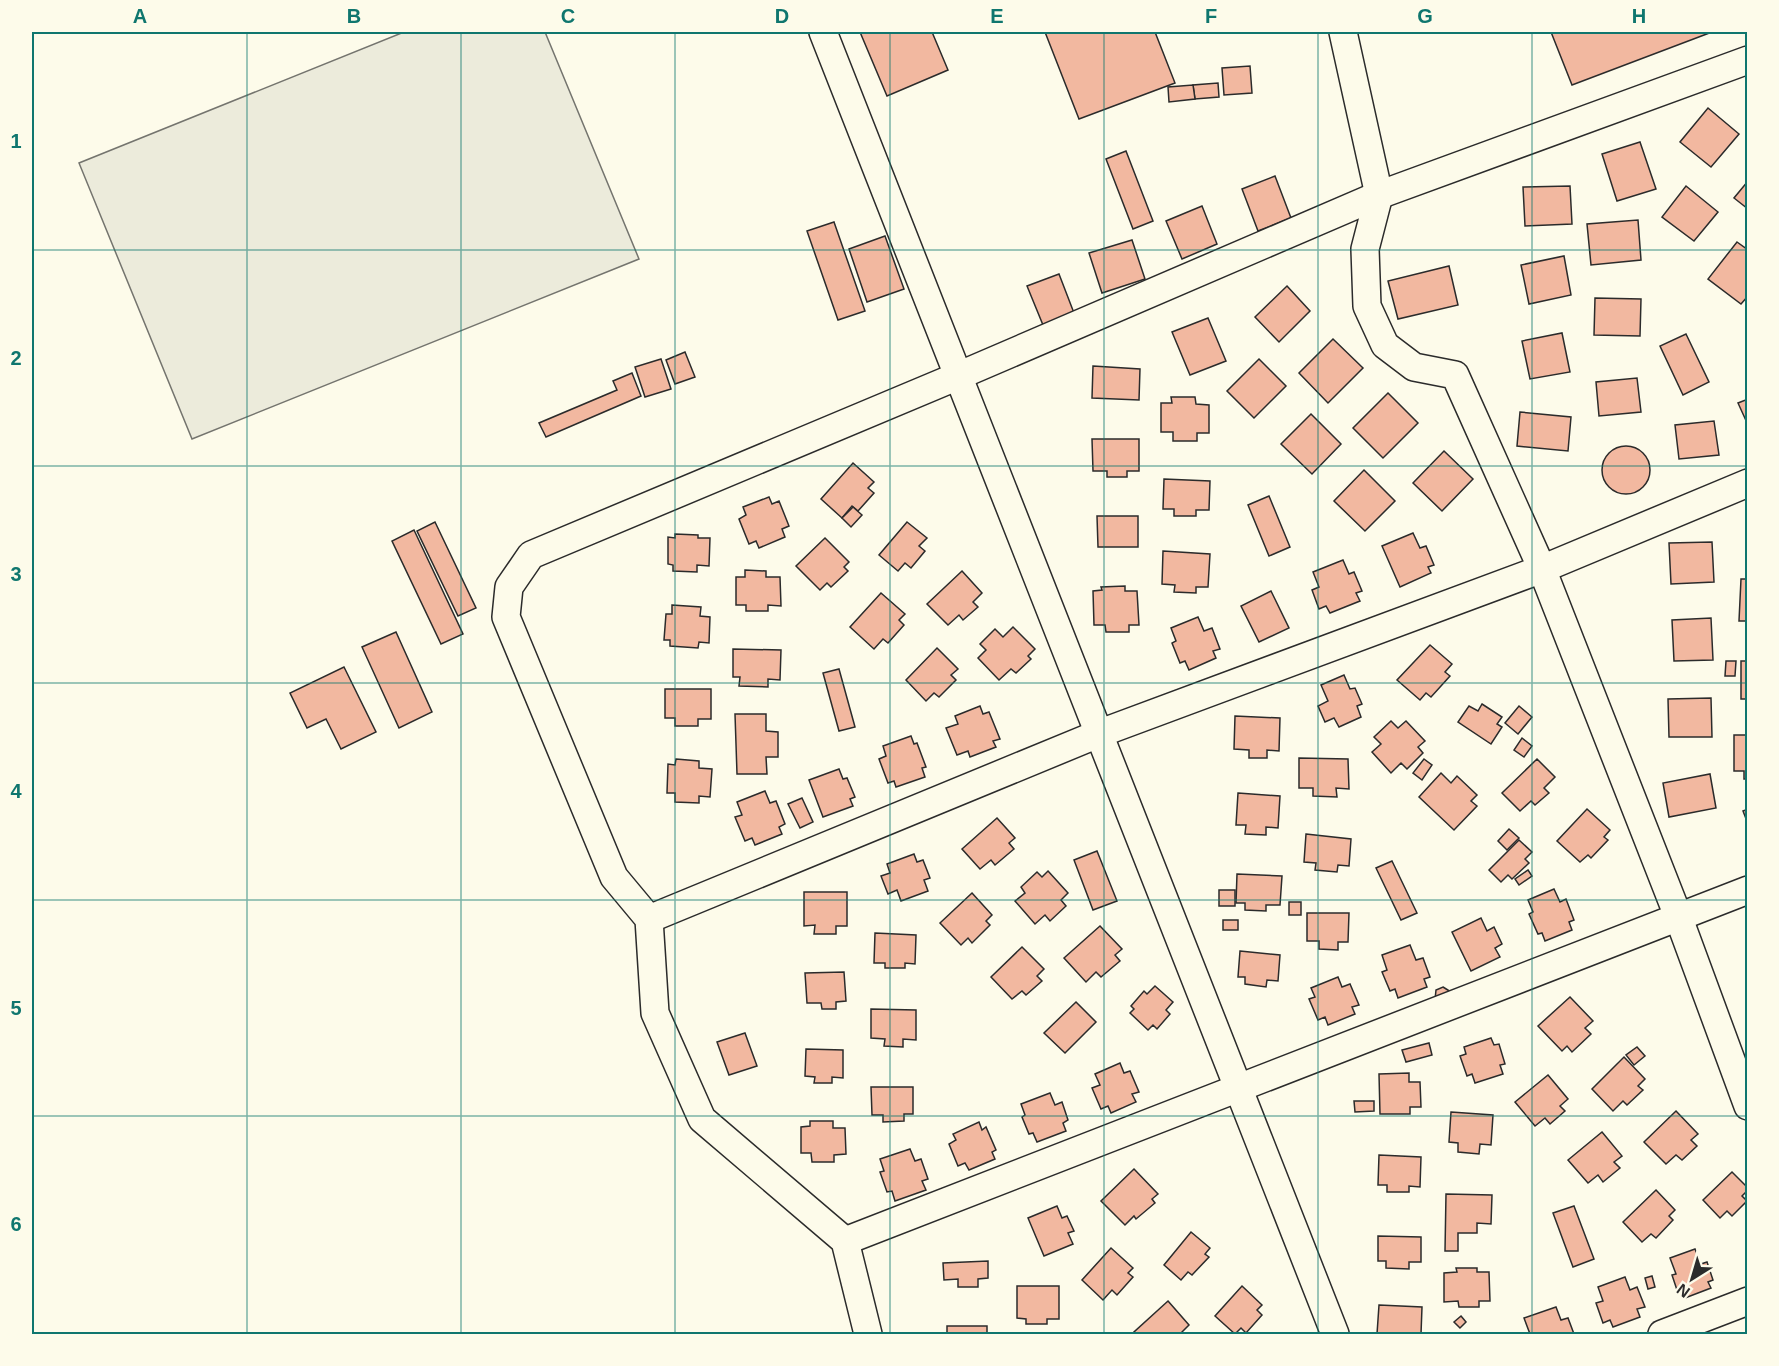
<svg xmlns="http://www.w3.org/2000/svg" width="1779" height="1366" font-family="Helvetica,sans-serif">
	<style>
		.green { fill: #ecebdb; stroke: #74746e; stroke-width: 1.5 }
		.building { fill: #f2b8a0; stroke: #2b2b2b; stroke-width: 1.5 }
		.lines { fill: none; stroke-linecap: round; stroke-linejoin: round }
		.street-casing { stroke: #2b2b2b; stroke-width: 30 }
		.street { stroke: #fdfbea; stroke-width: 27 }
		.grid { fill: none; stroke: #0f766e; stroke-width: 1.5; stroke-opacity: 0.55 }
		.neatline { fill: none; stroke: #0f766e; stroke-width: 2 }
		.grid-label { font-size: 20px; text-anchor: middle; font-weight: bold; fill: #0f766e }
	</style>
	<rect width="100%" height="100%" fill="#fdfbea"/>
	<polygon class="green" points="404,32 545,32 639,259 192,439 79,163"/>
	<g class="building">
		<polygon points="860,32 932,32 948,70 887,96"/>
		<polygon points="1045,32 1155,32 1175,83 1079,119"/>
		<polygon points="1551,32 1712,32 1572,85"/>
		<polygon points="1250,66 1252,93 1224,95 1222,68"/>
		<polygon points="1218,83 1219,97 1195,99 1193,85"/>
		<polygon points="1193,85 1195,99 1169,102 1168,87"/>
		<polygon points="1708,108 1739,134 1711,167 1680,142"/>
		<polygon points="1640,142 1656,189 1617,201 1602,154"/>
		<polygon points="1126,151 1153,221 1133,229 1106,159"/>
		<polygon points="1275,176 1291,218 1258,231 1242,189"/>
		<polygon points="1748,181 1748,209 1734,198"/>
		<polygon points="1570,186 1572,224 1525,226 1523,187"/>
		<polygon points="1686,186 1718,212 1694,241 1662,217"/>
		<polygon points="1202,206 1217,244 1182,259 1166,221"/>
		<polygon points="1638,220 1641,260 1591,265 1587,224"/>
		<polygon points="834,222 865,311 838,320 807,231"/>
		<polygon points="885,236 904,289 867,302 849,249"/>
		<polygon points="1132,240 1145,279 1102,293 1089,253"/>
		<polygon points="1737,242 1748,250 1748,296 1741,304 1708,279"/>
		<polygon points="1564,256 1571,295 1529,304 1521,265"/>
		<polygon points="1449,266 1458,305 1398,319 1388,281"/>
		<polygon points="1059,274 1074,313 1043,325 1027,286"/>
		<polygon points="1287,286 1310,311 1279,342 1255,317"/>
		<polygon points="1595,298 1641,299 1640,336 1594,335"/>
		<polygon points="1208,318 1226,361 1190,375 1172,332"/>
		<polygon points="1562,333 1570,372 1530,379 1522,341"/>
		<polygon points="1686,334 1709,382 1683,395 1660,346"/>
		<polygon points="1333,339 1363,368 1328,403 1299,373"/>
		<polygon points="685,352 695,377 675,384 666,360"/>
		<polygon points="661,359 671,389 645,397 635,367"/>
		<polygon points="1259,359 1286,386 1254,418 1227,391"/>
		<polygon points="1093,366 1140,369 1139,400 1092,398"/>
		<polygon points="632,373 641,396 546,437 539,423 617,390 613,381"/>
		<polygon points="1637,378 1641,412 1599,416 1596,382"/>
		<polygon points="1388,393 1418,423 1383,458 1353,428"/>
		<polygon points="1171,397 1195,397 1196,404 1209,405 1209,433 1197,433 1197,441 1173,441 1173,432 1161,432 1161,403 1172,403"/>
		<polygon points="1748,399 1748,425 1738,403"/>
		<polygon points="1520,412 1571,417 1568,451 1517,446"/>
		<polygon points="1311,414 1341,444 1312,474 1281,444"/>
		<polygon points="1714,421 1719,455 1679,459 1675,425"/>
		<polygon points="1092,439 1139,439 1139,471 1127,471 1127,477 1107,477 1107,471 1093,471"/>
		<circle cx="1626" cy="470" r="24"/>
		<polygon points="1444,451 1473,479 1442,511 1413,483"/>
		<polygon points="853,463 874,482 868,488 874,493 858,511 852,506 842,518 821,499"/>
		<polygon points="1364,470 1395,501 1365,531 1334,501"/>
		<polygon points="1164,479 1210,481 1209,510 1196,510 1196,516 1174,516 1174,509 1163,509"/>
		<polygon points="1269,496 1290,547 1269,556 1248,505"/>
		<polygon points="769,497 772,504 779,501 789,526 782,529 785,537 759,548 756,541 749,544 739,519 746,515 743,507"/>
		<polygon points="853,507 862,515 851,527 842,518"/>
		<polygon points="1097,516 1138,516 1138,547 1098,547"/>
		<polygon points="435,522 476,608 458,616 417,531"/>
		<polygon points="907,522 927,538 919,546 925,551 911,568 905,563 898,571 879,555"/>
		<polygon points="414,530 463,634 441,644 392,541"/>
		<polygon points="1413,533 1420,548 1426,546 1434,565 1428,567 1431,573 1400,587 1382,546"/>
		<polygon points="675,534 698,535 698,538 710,538 709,566 697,565 697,572 673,571 673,565 668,564 668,537 675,538"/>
		<polygon points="825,538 849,562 844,567 848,571 831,587 827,583 820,590 796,566"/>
		<polygon points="1712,542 1714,582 1671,584 1669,543"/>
		<polygon points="1163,551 1210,554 1208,587 1196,587 1196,593 1174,592 1175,585 1162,584"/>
		<polygon points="1343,560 1349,574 1354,572 1362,591 1356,593 1360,601 1330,613 1326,606 1319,609 1312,590 1319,587 1313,572"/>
		<polygon points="745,570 766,571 766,577 780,577 781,606 768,605 768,611 746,611 746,605 736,605 736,577 745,577"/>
		<polygon points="962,571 982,593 973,602 978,607 963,620 959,615 948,625 927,604"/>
		<polygon points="1741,579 1748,579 1748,621 1739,621"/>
		<polygon points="1125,586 1125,591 1137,591 1139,625 1129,625 1129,632 1106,632 1105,625 1094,625 1093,591 1102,590 1101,587"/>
		<polygon points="1271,591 1289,628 1259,642 1241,606"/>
		<polygon points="881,593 905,614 899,620 904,625 888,643 883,639 874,649 850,627"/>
		<polygon points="672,605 701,607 700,616 710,617 709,643 699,642 698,648 670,646 670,640 664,640 666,614 672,614"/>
		<polygon points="1198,617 1204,631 1212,628 1220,649 1213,651 1216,658 1189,670 1185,661 1180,663 1172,643 1176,641 1171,628"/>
		<polygon points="1711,618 1713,660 1674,661 1672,620"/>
		<polygon points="1013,627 1035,649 1028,656 1031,659 1016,673 1011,669 999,680 978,658 986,650 980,644 995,629 1003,637"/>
		<polygon points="396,632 432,712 399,728 362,647"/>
		<polygon points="1430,645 1452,664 1445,672 1450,676 1431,697 1426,693 1420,700 1397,680"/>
		<polygon points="937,648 958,669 951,675 956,680 939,697 934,693 926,701 906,680"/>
		<polygon points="733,649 781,650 780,680 768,679 768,687 739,686 740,677 733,677"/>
		<polygon points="1726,661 1736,661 1735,676 1725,676"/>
		<rect x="1741" y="661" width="7" height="38"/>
		<polygon points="344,667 376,732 341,749 326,719 307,728 290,693"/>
		<polygon points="839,669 855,727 839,731 823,673"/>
		<polygon points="1344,675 1350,689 1355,688 1362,704 1357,706 1361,717 1339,727 1334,718 1325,722 1318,706 1328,701 1321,685"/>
		<polygon points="665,689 711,689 711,719 698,719 698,726 675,726 675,718 665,718"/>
		<polygon points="1711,698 1712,737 1669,737 1668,699"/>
		<polygon points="1482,704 1502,717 1497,724 1502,727 1491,744 1458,722 1469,706 1478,711"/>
		<polygon points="980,706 983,714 989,712 1000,739 993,741 996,747 970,757 968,751 957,755 946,728 958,724 955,716"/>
		<polygon points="1519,706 1532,717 1518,734 1505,723"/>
		<polygon points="735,714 766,714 766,731 778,732 778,757 766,757 767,774 737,774"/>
		<polygon points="1235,716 1280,718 1279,751 1267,750 1267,758 1249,758 1249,750 1234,749"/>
		<polygon points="1391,721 1398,728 1406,721 1425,741 1418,747 1423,753 1407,769 1401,763 1391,773 1372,752 1381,744 1374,737"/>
		<polygon points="1734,735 1748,735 1748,779 1744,779 1744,771 1734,771"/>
		<polygon points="911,736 914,744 917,743 926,767 922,768 925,777 896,787 894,781 888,783 879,759 886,756 883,746"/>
		<polygon points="1522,738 1532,746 1524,757 1514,750"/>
		<polygon points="1299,758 1348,759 1349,789 1336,788 1337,797 1313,796 1313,788 1299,788"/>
		<polygon points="676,759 699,761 699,768 712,769 710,797 699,796 699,803 675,802 675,793 667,793 668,764 675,765"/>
		<polygon points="1424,759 1432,765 1422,780 1413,773"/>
		<polygon points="1537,759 1555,777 1544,788 1549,793 1535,805 1531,801 1520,811 1502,793"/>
		<polygon points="839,769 843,779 847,778 855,797 850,799 853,806 823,817 809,780"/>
		<polygon points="1441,773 1451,783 1457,776 1477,795 1471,801 1477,806 1454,830 1419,797"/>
		<polygon points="1710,774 1716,808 1669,817 1663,783"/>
		<polygon points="765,791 770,803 776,801 785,824 779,827 782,834 755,845 752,838 745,841 735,817 742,815 737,802"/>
		<polygon points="1238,793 1280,796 1278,828 1266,827 1266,835 1245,834 1246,825 1236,825"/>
		<polygon points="802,798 813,822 800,828 788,804"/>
		<polygon points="1587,809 1610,830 1604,837 1608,840 1591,858 1588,855 1580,862 1557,841"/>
		<polygon points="1748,809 1748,824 1743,811"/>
		<polygon points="997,818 1015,838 1009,843 1014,849 995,865 991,860 980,869 962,849"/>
		<polygon points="1509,829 1519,838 1507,850 1498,841"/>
		<polygon points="1306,834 1351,839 1349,866 1338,865 1337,872 1315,870 1316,863 1304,862"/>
		<polygon points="1519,840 1532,852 1525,859 1529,863 1512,879 1508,875 1501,882 1489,870"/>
		<polygon points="1097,851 1117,901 1093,910 1074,860"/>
		<polygon points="914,854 917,862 923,860 930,878 924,880 928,891 901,901 897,890 888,894 881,876 890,873 887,864"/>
		<polygon points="1392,861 1417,913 1401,920 1376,868"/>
		<polygon points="1528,870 1532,876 1519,885 1515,879"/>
		<polygon points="1048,871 1068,893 1061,900 1066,906 1050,921 1045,915 1035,924 1015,901 1025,893 1021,887 1037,872 1042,877"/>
		<polygon points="1237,874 1282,876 1280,905 1266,905 1266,911 1245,910 1245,903 1236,903"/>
		<polygon points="1554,889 1560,902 1566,899 1574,920 1569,922 1572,930 1545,941 1542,933 1538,934 1529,914 1533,912 1528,900"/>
		<rect x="1219" y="890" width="16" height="16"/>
		<polygon points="804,892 847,892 847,926 836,926 836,934 814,934 815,925 804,926"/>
		<polygon points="972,893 992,915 986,921 990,925 972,943 968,938 961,945 940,923"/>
		<rect x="1289" y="902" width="12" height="13"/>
		<polygon points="1307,913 1349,913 1348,942 1338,942 1338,950 1319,949 1319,941 1307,941"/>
		<polygon points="1481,918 1487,931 1494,927 1502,944 1495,948 1500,957 1471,971 1452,932"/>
		<rect x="1223" y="920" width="15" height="10"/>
		<polygon points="1100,926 1122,949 1115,955 1120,961 1101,977 1096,972 1086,982 1064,958"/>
		<polygon points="875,933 916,935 915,964 905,963 905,968 885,968 885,963 874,963"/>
		<polygon points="1410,945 1416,960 1423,958 1430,977 1424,979 1427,987 1398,998 1395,989 1390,991 1382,972 1387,970 1382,955"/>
		<polygon points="1022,947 1044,969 1037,976 1042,981 1026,995 1022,991 1012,999 991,977"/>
		<polygon points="1240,951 1280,955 1278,981 1267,980 1266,987 1245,984 1245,977 1238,977"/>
		<polygon points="844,972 846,1001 836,1002 836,1009 822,1009 821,1003 807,1003 805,973"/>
		<polygon points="1338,977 1342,987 1350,984 1359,1005 1352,1007 1355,1014 1328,1025 1325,1017 1318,1020 1309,999 1315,997 1311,988"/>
		<polygon points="1155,986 1173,1002 1166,1010 1170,1014 1157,1029 1153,1025 1148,1030 1130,1013 1134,1009 1131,1006 1144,991 1147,994"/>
		<polygon points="1443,987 1451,992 1435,1000 1436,990"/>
		<polygon points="1570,997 1593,1021 1585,1028 1591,1034 1572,1052 1567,1046 1562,1051 1538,1026"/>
		<polygon points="1076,1002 1096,1022 1065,1053 1044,1033"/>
		<polygon points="871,1009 916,1010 916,1040 903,1039 903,1047 884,1046 885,1039 871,1038"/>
		<polygon points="745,1033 757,1066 729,1075 717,1042"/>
		<polygon points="1491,1038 1494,1045 1499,1044 1505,1064 1500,1065 1503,1074 1475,1083 1472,1074 1467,1076 1460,1056 1466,1054 1464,1047"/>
		<polygon points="1429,1043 1432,1055 1406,1062 1402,1050"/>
		<polygon points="1637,1047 1645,1056 1634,1065 1626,1055"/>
		<polygon points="806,1049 843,1050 843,1078 832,1077 832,1083 814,1083 815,1077 805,1076"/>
		<polygon points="1624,1057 1645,1079 1638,1086 1643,1090 1627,1105 1623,1101 1613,1111 1592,1089"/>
		<polygon points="1120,1063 1124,1073 1130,1071 1139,1092 1132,1094 1136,1102 1111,1113 1108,1106 1101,1109 1092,1088 1100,1085 1095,1074"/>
		<polygon points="1409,1073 1409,1082 1420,1082 1421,1107 1410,1107 1410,1114 1380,1114 1379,1074"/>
		<polygon points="1548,1075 1568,1099 1560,1106 1565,1111 1550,1124 1545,1118 1535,1126 1515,1102"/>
		<polygon points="871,1087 913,1087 913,1114 904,1114 904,1121 883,1122 883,1115 872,1115"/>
		<polygon points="1050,1093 1055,1105 1062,1102 1068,1120 1063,1123 1066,1131 1037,1142 1033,1133 1029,1134 1022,1117 1025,1115 1021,1104"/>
		<polygon points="1354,1101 1374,1101 1374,1111 1355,1112"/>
		<polygon points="1676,1111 1698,1134 1691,1140 1697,1146 1682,1160 1676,1155 1666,1164 1644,1142"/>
		<polygon points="1451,1112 1493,1115 1491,1145 1480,1144 1479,1154 1458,1152 1458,1143 1449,1142"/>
		<polygon points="810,1121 833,1121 833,1128 845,1128 846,1154 834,1155 834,1162 812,1162 811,1153 801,1153 801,1127 810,1126"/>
		<polygon points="979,1122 982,1130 986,1127 996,1150 992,1152 995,1159 969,1170 965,1163 958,1166 949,1144 956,1140 953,1134"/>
		<polygon points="1602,1132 1622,1156 1614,1162 1620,1168 1603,1182 1598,1175 1588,1183 1568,1160"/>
		<polygon points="910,1149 915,1161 921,1159 928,1179 922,1181 926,1190 895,1201 892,1191 887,1192 880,1172 884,1171 880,1159"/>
		<polygon points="1379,1155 1421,1157 1420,1187 1409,1186 1409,1192 1387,1192 1387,1185 1378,1185"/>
		<polygon points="1134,1169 1158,1194 1152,1199 1155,1203 1136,1219 1134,1216 1125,1225 1101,1201"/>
		<polygon points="1732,1172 1748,1188 1748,1190 1742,1196 1747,1201 1732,1216 1727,1211 1720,1218 1703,1200"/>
		<polygon points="1656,1190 1675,1210 1669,1216 1673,1220 1656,1238 1651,1234 1642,1242 1623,1222"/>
		<polygon points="1446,1194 1492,1195 1491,1224 1477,1223 1477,1233 1458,1233 1458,1251 1445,1251"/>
		<polygon points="1057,1206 1062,1218 1067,1216 1074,1231 1068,1233 1073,1244 1044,1256 1028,1218"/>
		<polygon points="1574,1206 1594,1259 1573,1267 1553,1213"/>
		<polygon points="1191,1232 1210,1248 1205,1254 1209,1257 1192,1275 1188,1272 1181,1280 1164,1265"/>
		<polygon points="1378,1236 1421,1237 1421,1262 1409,1262 1409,1269 1386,1268 1386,1261 1378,1261"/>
		<polygon points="1111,1248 1133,1268 1128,1273 1133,1277 1117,1295 1112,1290 1103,1300 1082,1280"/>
		<polygon points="1695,1249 1701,1264 1707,1262 1713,1280 1708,1282 1711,1288 1685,1298 1683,1291 1678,1293 1672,1275 1676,1274 1670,1258"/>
		<polygon points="988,1261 988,1278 978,1279 978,1287 958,1287 958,1279 944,1280 943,1263"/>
		<polygon points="1456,1268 1477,1268 1477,1272 1489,1272 1490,1301 1479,1301 1479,1307 1459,1307 1458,1301 1444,1302 1444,1273 1457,1272"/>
		<polygon points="1652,1276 1655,1287 1648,1289 1645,1278"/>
		<polygon points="1625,1277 1630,1290 1637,1287 1645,1307 1637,1309 1640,1317 1613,1327 1610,1320 1603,1323 1596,1303 1603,1301 1598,1287"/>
		<polygon points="1017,1286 1059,1286 1059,1319 1047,1319 1047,1324 1026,1324 1026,1319 1017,1318"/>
		<polygon points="1242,1286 1262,1305 1257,1310 1262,1315 1246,1333 1241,1328 1235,1334 1215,1316"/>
		<polygon points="1168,1301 1189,1325 1182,1332 1184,1334 1137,1334 1134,1332"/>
		<polygon points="1379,1305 1422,1307 1421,1334 1377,1334"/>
		<polygon points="1556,1307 1561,1320 1568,1318 1574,1334 1530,1334 1524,1318"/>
		<polygon points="1461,1316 1466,1322 1460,1328 1454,1322"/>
		<rect x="947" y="1326" width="40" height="8"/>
	</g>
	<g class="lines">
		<g class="street-casing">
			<g id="street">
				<polyline points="823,32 1335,1334"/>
				<polyline points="1343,32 1379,195 1365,249 1367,306 1385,345 1414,367 1455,375 1542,569 1678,916 1748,1106"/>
				<polyline points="649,919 1098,734 1542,569 1748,483"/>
				<polyline points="845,1241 1748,890"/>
				<polyline points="868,1334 845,1241 702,1119 655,1013 649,919 614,877 506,617 509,587 531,555 958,376 1379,195 1748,60"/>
				<polyline points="1662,1334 1748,1301"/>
			</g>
		</g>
		<use href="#street" class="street"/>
	</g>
	<path class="grid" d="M247 32V1334M461 32V1334M675 32V1334M890 32V1334M1104 32V1334M1318 32V1334M1532 32V1334M32 250H1748M32 466H1748M32 683H1748M32 900H1748M32 1116H1748"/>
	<rect width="1779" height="1366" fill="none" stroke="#fdfbea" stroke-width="66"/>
	<g transform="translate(1692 1279) rotate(217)" stroke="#fdfbea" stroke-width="4.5" paint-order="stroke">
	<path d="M0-4.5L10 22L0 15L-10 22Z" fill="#2b2b2b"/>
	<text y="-9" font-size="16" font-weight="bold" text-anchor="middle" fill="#2b2b2b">N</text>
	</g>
	<rect x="33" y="33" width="1713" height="1300" class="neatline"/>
	<g class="grid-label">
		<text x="140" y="23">A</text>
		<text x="354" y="23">B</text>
		<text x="568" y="23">C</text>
		<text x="782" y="23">D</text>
		<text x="997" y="23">E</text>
		<text x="1211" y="23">F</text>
		<text x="1425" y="23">G</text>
		<text x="1639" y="23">H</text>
		<text x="16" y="148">1</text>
		<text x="16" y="365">2</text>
		<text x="16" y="581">3</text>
		<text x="16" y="798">4</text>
		<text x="16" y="1015">5</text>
		<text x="16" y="1231">6</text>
	</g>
</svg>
